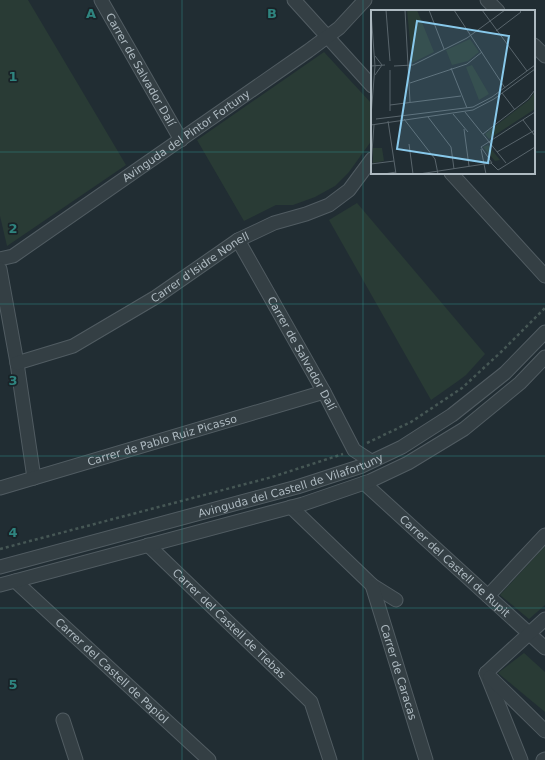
<svg xmlns="http://www.w3.org/2000/svg" width="545" height="760" font-family="'DejaVu Sans',sans-serif">
	<style>
		.green { fill: #293b35 }
		.lines { fill: none; stroke-linecap: round; stroke-linejoin: round }
		.minor-casing { stroke: #515c62; stroke-width: 15 }
		.path { stroke: #465755; stroke-width: 2.5; stroke-dasharray: 3 3; stroke-linecap: butt }
		.minor { stroke: #343f44; stroke-width: 13 }
		.grid { fill: none; stroke: #2f847f; stroke-width: 1; stroke-opacity: 0.55 }
		.labels { text-anchor: middle; dominant-baseline: central; stroke-width: 3.5; stroke-linejoin: round; paint-order: stroke }
		.street-label { font-size: 11px; fill: #aebac1; stroke: #192328 }
		.inset-road { fill: none; stroke: #59656c; stroke-width: 1 }
		.view { fill: #88c9eb; fill-opacity: 0.15; stroke: #88c9eb; stroke-width: 2 }
		.inset-edge { fill: none; stroke: #aebac1; stroke-width: 2 }
		.grid-label { font-size: 13px; text-anchor: middle; font-weight: bold; fill: #2f847f; stroke: #192328; stroke-width: 3.5; stroke-linejoin: round; paint-order: stroke }
	</style>
	<rect width="100%" height="100%" fill="#212d33"/>
	<g class="green">
		<polygon points="0,0 28,0 126,165 7,246 0,216"/>
		<polygon points="324,52 372,104 372,140 349,172 335,186 315,197 293,205 276,205 244,221 197,140"/>
		<polygon points="357,203 485,354 466,375 458,381 431,400 329,220"/>
		<polygon points="545,546 545,605 529,619 500,595"/>
		<polygon points="524,653 545,672 545,712 498,673"/>
	</g>
	<g class="lines">
		<g class="minor-casing">
			<g id="minor">
				<path id="s1" d="M101 0 181 140"/>
				<polyline points="294,0 372,86"/>
				<polyline points="487,0 498,11"/>
				<polyline points="534,45 545,56"/>
				<polyline points="451,173 545,276"/>
				<path id="s2" d="M238 240 324 392 354 450 371 461"/>
				<path id="s3" d="M0 259 13 256 308 51 339 28 365 0"/>
				<polyline points="0,269 17,363 34,478"/>
				<path id="s4" d="M17 363 73 346 156 297 238 240 274 223 306 214 329 205 349 190 372 159"/>
				<path id="s5" d="M364 483 545 648"/>
				<path id="s6" d="M0 488 324 392"/>
				<polyline points="291,507 372,585 396,600"/>
				<path id="s7" d="M148 545 311 702 330 760"/>
				<path id="s8" d="M0 567 297 487 362 466 402 447 452 415 505 373 545 332"/>
				<path id="s9" d="M15 581 209 760"/>
				<polyline points="0,585 303,504 370,481 408,463 464,429 520,383 545,357"/>
				<path id="s10" d="M372 585 426 760"/>
				<polyline points="488,596 545,535"/>
				<polyline points="486,673 521,760"/>
				<polyline points="486,673 545,619"/>
				<polyline points="490,677 545,731"/>
				<polyline points="63,720 76,760"/>
				<polyline points="543,760 545,759"/>
			</g>
		</g>
		<g class="path">
			<polyline points="367,443 411,422 462,388 501,352 545,308"/>
			<polyline points="0,549 272,477 343,454"/>
		</g>
		<use href="#minor" class="minor"/>
	</g>
	<path class="grid" d="M182 0V760M363 0V760M0 152H372M534 152H545M0 304H545M0 456H545M0 608H545"/>
	<g class="labels">
		<g class="street-label">
			<text stroke="none"><textPath href="#s1" startOffset="80">Carrer de Salvador Dalí</textPath></text>
			<text stroke="none"><textPath href="#s3" startOffset="224">Avinguda del Pintor Fortuny</textPath></text>
			<text stroke="none"><textPath href="#s4" startOffset="208">Carrer d'Isidre Nonell</textPath></text>
			<text stroke="none"><textPath href="#s2" startOffset="130">Carrer de Salvador Dalí</textPath></text>
			<text stroke="none"><textPath href="#s6" startOffset="169">Carrer de Pablo Ruiz Picasso</textPath></text>
			<text stroke="none"><textPath href="#s8" startOffset="302">Avinguda del Castell de Vilafortuny</textPath></text>
			<text stroke="none"><textPath href="#s5" startOffset="123">Carrer del Castell de Rupit</textPath></text>
			<text stroke="none"><textPath href="#s7" startOffset="113">Carrer del Castell de Tiebas</textPath></text>
			<text stroke="none"><textPath href="#s9" startOffset="132">Carrer del Castell de Papiol</textPath></text>
			<text stroke="none"><textPath href="#s10" startOffset="91">Carrer de Caracas</textPath></text>
		</g>
	</g>
	<g transform="translate(371 10)">
		<rect width="164" height="164" fill="#212d33"/>
		<path d="M36 0H46L63 42 41 53ZM99 29 108 42 97 51 81 55 75 40ZM101 55 118 84 108 90 95 57ZM163 83 164 99 118 129 114 124 158 90ZM117 135 129 150 124 151 112 137ZM2 138H11L13 151 2 153Z" fill="#293b35"/>
		<path class="inset-road" d="M15 0 19 51M34 0 39 92M58 0 73 39M83 0 134 78M111 0 156 61M0 2 4 56 0 106M125 21 150 2 148 0M4 46 11 55 4 65M0 56 14 55M23 56 42 55 96 28 134 0M80 58 96 98M39 73 96 54 111 42M131 83 144 100M19 95 90 86M19 101V60M94 102 135 153M82 104 97 122M57 107 80 137 83 159M5 109 102 97 121 87 164 55M33 109 64 149 67 164M152 110 164 126M17 111 25 164M0 115 102 100 123 89 164 59M93 119 98 156M112 124 157 89 164 80M38 134 42 164M110 137 164 102M110 137 121 153M110 139 115 164M126 142 164 120M0 154 23 151M0 155 3 115M13 164 25 162M48 164 120 153 127 160 164 137"/>
		<path class="view" d="M46 11 138 26 117 153 26 139Z"/>
		<rect width="164" height="164" class="inset-edge"/>
	</g>
	<g class="grid-label">
		<text x="91" y="18">A</text>
		<text x="272" y="18">B</text>
		<text x="13" y="81">1</text>
		<text x="13" y="233">2</text>
		<text x="13" y="385">3</text>
		<text x="13" y="537">4</text>
		<text x="13" y="689">5</text>
	</g>
</svg>
